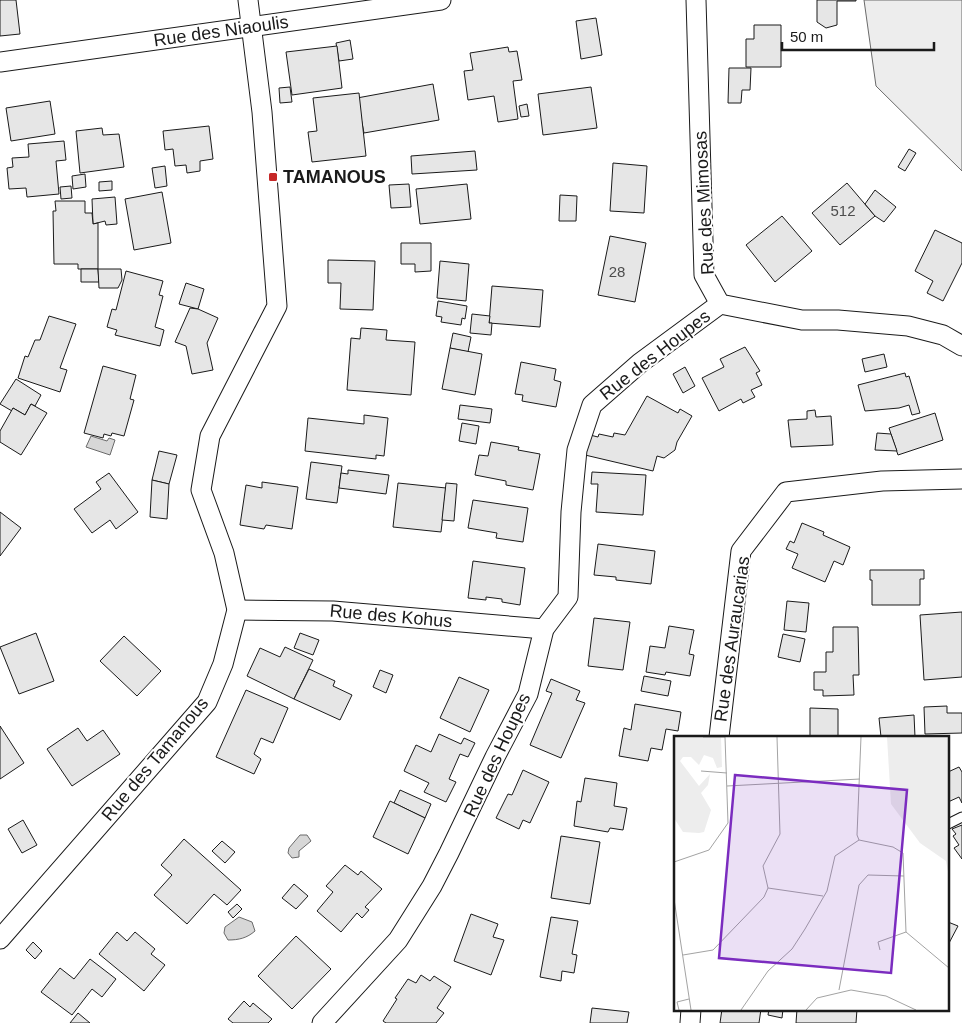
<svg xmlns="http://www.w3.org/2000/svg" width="962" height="1023" font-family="Arial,sans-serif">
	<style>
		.built { fill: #ededed; stroke: #6a6a6a }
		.water { fill: #d7d7d7; stroke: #6a6a6a }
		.building { fill: #e6e6e6; stroke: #1a1a1a }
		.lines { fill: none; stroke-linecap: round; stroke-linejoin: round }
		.service-casing { stroke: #1a1a1a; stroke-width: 11 }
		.minor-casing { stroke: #1a1a1a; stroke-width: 21 }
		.service { stroke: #fff; stroke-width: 9 }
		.minor { stroke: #fff; stroke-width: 19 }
		.poi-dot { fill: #c62828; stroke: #fff; stroke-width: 2 }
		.labels { text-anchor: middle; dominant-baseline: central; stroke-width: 4; stroke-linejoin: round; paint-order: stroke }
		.number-label { font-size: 15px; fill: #4d4d4d }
		.street-label { font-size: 18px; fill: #1a1a1a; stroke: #fff }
		.poi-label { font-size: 18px; font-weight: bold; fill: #1a1a1a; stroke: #fff; text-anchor: start }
		.inset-road { fill: none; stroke: #a3a3a3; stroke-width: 1 }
		.view { fill: #7b2cbf; fill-opacity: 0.15; stroke: #7b2cbf; stroke-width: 2.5 }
		.inset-edge { fill: none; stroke: #1a1a1a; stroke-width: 2.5 }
	</style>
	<rect width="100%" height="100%" fill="#fff"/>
	<polygon class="built" points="864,0 962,0 962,171 876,86"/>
	<g class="water">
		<polygon points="91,436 107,441 109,438 115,440 110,455 86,447"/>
		<polygon points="300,835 307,835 311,841 299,851 299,857 292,858 288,853 289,848"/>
		<path d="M239 917 252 922 255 931C247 938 239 940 228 940L224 933 225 927Z"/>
	</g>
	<g class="building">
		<polygon points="0,0 16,0 20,34 0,36"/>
		<polygon points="817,0 856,0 856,1 837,1 837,25 826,28 817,22"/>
		<polygon points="596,18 602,55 581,59 576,21"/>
		<polygon points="754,25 781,25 781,67 746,67 746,39 754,39"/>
		<polygon points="350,40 353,59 339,61 336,43"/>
		<polygon points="337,46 342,88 292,95 286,52"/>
		<polygon points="508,47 509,52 517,51 522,80 513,81 518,119 498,122 494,96 468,100 464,71 473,70 470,53"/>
		<polygon points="729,68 751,68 750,90 742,90 741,103 728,103"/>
		<polygon points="433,84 439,120 364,133 357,98"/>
		<polygon points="290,87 292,102 280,103 279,88"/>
		<polygon points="591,87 597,128 543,135 538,94"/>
		<polygon points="359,93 366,156 312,162 308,132 317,131 313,98"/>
		<polygon points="50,101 55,134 11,141 6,108"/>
		<polygon points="527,104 529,116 521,117 519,106"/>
		<polygon points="209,126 213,159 200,161 200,171 187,173 186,165 175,166 173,149 165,150 163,131"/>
		<polygon points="102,128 103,135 119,134 124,167 80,173 76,131"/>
		<polygon points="64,141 66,160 56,161 59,194 27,197 26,188 9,189 7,168 13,167 12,158 29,157 28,144"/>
		<polygon points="909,149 916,153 905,171 898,167"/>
		<polygon points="475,151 477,170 412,174 411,156"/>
		<polygon points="613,163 647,166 644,213 610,211"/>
		<polygon points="165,166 167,186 155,188 152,168"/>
		<polygon points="85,174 86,187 73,189 72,176"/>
		<polygon points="112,181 112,190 99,191 99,182"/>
		<polygon points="847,183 875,216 840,245 812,213"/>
		<polygon points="409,184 411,207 391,208 389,185"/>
		<polygon points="467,184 471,219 420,224 416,189"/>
		<polygon points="71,186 72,198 61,199 60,187"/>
		<polygon points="875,190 896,207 884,222 875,216 865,204"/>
		<polygon points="162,192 171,243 134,250 125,199"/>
		<polygon points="560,195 577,196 576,221 559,221"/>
		<polygon points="115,197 117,224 106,225 105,221 93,224 92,199"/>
		<polygon points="55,201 85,201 85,213 92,213 93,224 98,223 98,269 78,269 78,264 54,264 53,211 56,211"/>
		<polygon points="782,216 812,251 775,282 746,245"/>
		<polygon points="935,230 962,243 962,263 943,301 927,293 933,281 915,271"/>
		<polygon points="610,236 646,243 635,302 598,295"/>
		<polygon points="401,243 431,243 431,271 415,272 415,264 401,264"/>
		<polygon points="328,260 375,261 373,310 340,309 341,283 328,283"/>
		<polygon points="440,261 469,264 466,301 437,298"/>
		<polygon points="81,269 98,269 99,282 81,282"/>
		<polygon points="98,269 121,269 122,280 118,288 99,288"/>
		<polygon points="126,271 163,281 159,295 163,296 155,327 164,330 160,346 115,335 117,330 107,327 112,309 116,310"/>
		<polygon points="186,283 204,289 198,309 179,304"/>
		<polygon points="492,286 543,290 540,327 489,323"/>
		<polygon points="438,301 467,306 465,319 462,318 461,325 441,322 442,317 436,316"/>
		<polygon points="190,308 198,309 218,318 207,343 213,370 192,374 186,346 175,342"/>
		<polygon points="472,314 490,316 489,323 492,323 491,335 470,333"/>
		<polygon points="49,316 76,324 60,368 67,370 60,392 18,378 25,356 28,357 35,340 40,340"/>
		<polygon points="361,328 387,330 386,340 415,342 411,395 347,390 351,338 360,339"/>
		<polygon points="453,333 471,337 468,352 450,348"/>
		<polygon points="745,347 760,371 756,373 762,385 751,390 755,397 743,403 741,399 719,411 702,378 724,367 720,359"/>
		<polygon points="450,348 482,354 475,395 442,389"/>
		<polygon points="884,354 887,367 865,372 862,359"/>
		<polygon points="521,362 556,369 554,380 561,382 556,407 522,401 523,395 515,394"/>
		<polygon points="103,366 136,375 130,399 134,400 124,436 112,433 111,436 104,434 103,438 84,433"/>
		<polygon points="685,367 695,386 683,393 673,374"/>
		<polygon points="905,373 906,377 909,376 920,413 912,415 909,405 899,408 865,411 858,385"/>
		<polygon points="16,379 41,395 35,406 31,404 25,415 13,408 12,411 0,404"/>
		<polygon points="647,396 678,413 680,409 692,416 677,442 675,450 664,458 657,456 653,471 585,455 590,435 598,437 599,434 613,437 614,433 625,435"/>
		<polygon points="31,404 47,413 21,455 0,442 0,431 13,408 25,415"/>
		<polygon points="460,405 492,409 490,423 458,419"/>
		<polygon points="815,410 816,417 831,416 833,445 791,447 788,420 807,419 807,411"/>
		<polygon points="935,413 943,440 898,455 889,428"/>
		<polygon points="364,415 388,418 384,456 376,455 376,459 305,451 308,418 364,424"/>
		<polygon points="462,423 479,426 476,444 459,441"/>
		<polygon points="877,433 891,434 897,451 875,450"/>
		<polygon points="491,442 519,447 518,450 540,454 533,490 506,485 506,481 475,475 479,455 488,456"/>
		<polygon points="159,451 177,455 169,484 152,480"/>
		<polygon points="311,462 342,466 337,503 306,499"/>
		<polygon points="348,470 389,475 386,494 339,488 341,473 348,474"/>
		<polygon points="592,472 646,475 643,515 596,512 598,484 591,484"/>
		<polygon points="109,473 138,512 116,529 110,520 92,533 74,509 101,489 96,482"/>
		<polygon points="152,480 169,484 167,519 150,517"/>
		<polygon points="262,482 298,487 292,529 266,525 264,529 240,525 246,485 262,488"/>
		<polygon points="398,483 446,488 441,532 393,527"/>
		<polygon points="446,483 457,484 454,521 442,520"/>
		<polygon points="473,500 528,508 523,542 496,538 497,533 468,528"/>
		<polygon points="0,512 21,528 0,556"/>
		<polygon points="802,523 824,532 823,535 850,547 843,565 834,561 825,582 792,568 798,554 786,549 790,541 794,543"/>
		<polygon points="598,544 655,551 651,584 616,580 616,577 594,575"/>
		<polygon points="473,561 525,568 520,605 502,602 502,599 486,597 486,600 468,598"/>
		<polygon points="870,570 924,570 924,579 920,579 920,605 872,605 872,580 870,580"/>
		<polygon points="787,601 809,603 806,632 784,630"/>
		<polygon points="962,612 962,677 924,680 920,615"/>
		<polygon points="594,618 630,622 623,670 588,666"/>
		<polygon points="669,626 694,630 689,654 694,655 690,676 666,672 665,675 646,672 650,646 665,648"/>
		<polygon points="833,627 858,627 859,675 853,675 854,695 823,696 823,690 814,690 814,672 826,672 826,652 833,652"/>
		<polygon points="36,633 54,681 19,694 0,647"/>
		<polygon points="300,633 319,640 313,655 294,648"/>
		<polygon points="783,634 805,639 800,662 778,657"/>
		<polygon points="124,636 161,671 137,696 100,661"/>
		<polygon points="285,647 313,660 294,699 247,676 260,648 280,657"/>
		<polygon points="309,669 335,681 333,686 352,695 340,720 294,699"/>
		<polygon points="380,670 393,675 386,693 373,687"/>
		<polygon points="644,676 671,681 668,696 641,691"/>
		<polygon points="459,677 489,690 470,732 440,718"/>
		<polygon points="551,679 580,691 576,700 585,703 561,758 530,745 552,693 546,691"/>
		<polygon points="246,690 288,708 273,743 261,738 254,754 261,759 254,774 216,757"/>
		<polygon points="635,704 681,712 678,731 666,729 662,750 651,748 648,761 619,756 624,728 631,730"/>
		<polygon points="947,706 947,713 962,713 962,733 925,734 924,707"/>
		<polygon points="810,708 838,709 838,737 810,737"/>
		<polygon points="914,715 915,737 881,737 879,718"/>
		<polygon points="0,726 24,763 0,779"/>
		<polygon points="78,728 87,741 103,730 120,754 72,786 47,749"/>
		<polygon points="439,734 461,744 464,738 475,743 468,757 460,754 449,779 456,782 446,802 424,792 429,783 404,771 416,745 431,752"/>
		<polygon points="959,767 962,772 962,803 959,797 948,802 948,772"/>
		<polygon points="523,770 549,782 530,823 523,820 519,829 496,818 508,794 512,795"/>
		<polygon points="585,778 617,783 614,806 627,808 623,830 610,828 608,832 574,826 577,801 581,802"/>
		<polygon points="400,790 431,804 425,818 394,803"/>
		<polygon points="390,801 425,818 408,854 373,837"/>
		<polygon points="23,820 37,845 22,853 8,829"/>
		<polygon points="962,825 962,859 954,848 959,845 953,836 956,834 952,829"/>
		<polygon points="561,836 600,842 590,904 551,898"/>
		<polygon points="184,839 241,890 227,905 214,894 187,924 154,895 172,875 161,865"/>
		<polygon points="222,841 235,852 225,863 212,851"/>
		<polygon points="345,865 358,875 361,871 382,889 365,907 369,910 362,918 357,913 341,932 317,911 333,892 326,886"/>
		<polygon points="294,884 308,896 296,909 282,898"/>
		<polygon points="237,904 242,909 233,918 228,912"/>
		<polygon points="471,914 498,924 493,937 504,940 491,975 454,961"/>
		<polygon points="551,917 578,921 572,954 577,955 574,973 562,971 561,981 540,977"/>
		<polygon points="948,922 958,926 948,945"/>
		<polygon points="117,932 127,941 135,932 155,949 151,954 165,965 144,991 99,954"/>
		<polygon points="296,936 331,969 292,1009 258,976"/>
		<polygon points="33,942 42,951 35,959 26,950"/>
		<polygon points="90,959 116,979 102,997 92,989 72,1015 41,992 60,968 74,979"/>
		<polygon points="421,975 430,981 434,976 451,987 437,1008 444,1013 436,1023 386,1023 383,1021 397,999 395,998 408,979 416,983"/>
		<polygon points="244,1001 250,1007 253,1003 272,1019 268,1023 233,1023 228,1019"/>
		<polygon points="592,1008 629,1012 627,1023 590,1023"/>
		<polygon points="722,1009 761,1009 759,1023 720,1023"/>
		<polygon points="769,1009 783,1009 782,1018 768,1015"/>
		<polygon points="797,1009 857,1009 856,1023 796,1023"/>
		<polygon points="78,1013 90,1023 70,1023"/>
	</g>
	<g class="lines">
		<g class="service-casing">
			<polyline id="service" points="948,824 962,817"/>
		</g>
		<g class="minor-casing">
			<g id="minor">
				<polyline points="696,0 704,275 720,304 802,320 838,320 908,326 943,335 962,346"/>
				<polyline points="0,62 441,0"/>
				<polyline points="237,610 333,611 544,629"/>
				<polyline points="719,737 741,551 786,492 882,481 962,479"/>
				<polyline points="0,939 207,702 223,664 237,610 224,553 201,490 210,436 277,306 262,112 248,0"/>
				<polyline points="322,1023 398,940 432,886 449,853 495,757 528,694 544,629 568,597 571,512 577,450 592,405 640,363 720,304"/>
				<polyline points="690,1023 691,1009"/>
			</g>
		</g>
		<use href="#service" class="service"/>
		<use href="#minor" class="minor"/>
	</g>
	<rect class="poi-dot" x="268" y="172" width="10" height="10" rx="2.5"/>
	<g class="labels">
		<g class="number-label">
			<text x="843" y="210">512</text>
			<text x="617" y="271">28</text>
		</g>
		<g class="street-label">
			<text transform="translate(221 31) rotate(-8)">Rue des Niaoulis</text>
			<text transform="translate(704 203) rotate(-93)">Rue des Mimosas</text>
			<text transform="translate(655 355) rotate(-38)">Rue des Houpes</text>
			<text transform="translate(391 616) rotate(5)">Rue des Kohus</text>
			<text transform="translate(732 639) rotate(-82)">Rue des Auraucarias</text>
			<text transform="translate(497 755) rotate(-65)">Rue des Houpes</text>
			<text transform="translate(155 759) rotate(-50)">Rue des Tamanous</text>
		</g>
		<g class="poi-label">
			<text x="283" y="177">TAMANOUS</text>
		</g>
	</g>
	<g transform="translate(674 736)">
		<rect width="275" height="275" fill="#fff"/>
		<path d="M0 1H47L48 31 43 32 39 22 30 19 25 29 17 21H9L6 25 25 50 36 38 34 49 27 57 37 74 30 96 25 97 9 96 0 82ZM213 1H275V141L272 125 246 107 217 68Z" fill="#ededed"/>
		<path class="inset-road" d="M29 1H51M187 1 183 99 185 104 219 111 229 117 232 196 275 232M27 35 53 37M53 50 186 43M0 126 35 114 54 87 51 1M94 152 149 160M0 163 17 274M206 214 204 206 232 196M9 219 39 214 90 161 94 152 89 130 106 98 103 1M165 254 185 149 194 139 230 140M5 274 3 266 15 263M67 274 94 235 118 213 131 193 153 155 161 120 185 104M132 274 143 262 177 254 212 260 242 274"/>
		<path class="view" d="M61 39 233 54 217 237 45 222Z"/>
		<rect width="275" height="275" class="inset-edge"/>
	</g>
	<path d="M782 42v8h152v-8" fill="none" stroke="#1a1a1a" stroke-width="2.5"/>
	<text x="790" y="42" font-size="15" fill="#1a1a1a" stroke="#ffffff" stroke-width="4" paint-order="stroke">50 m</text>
</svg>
